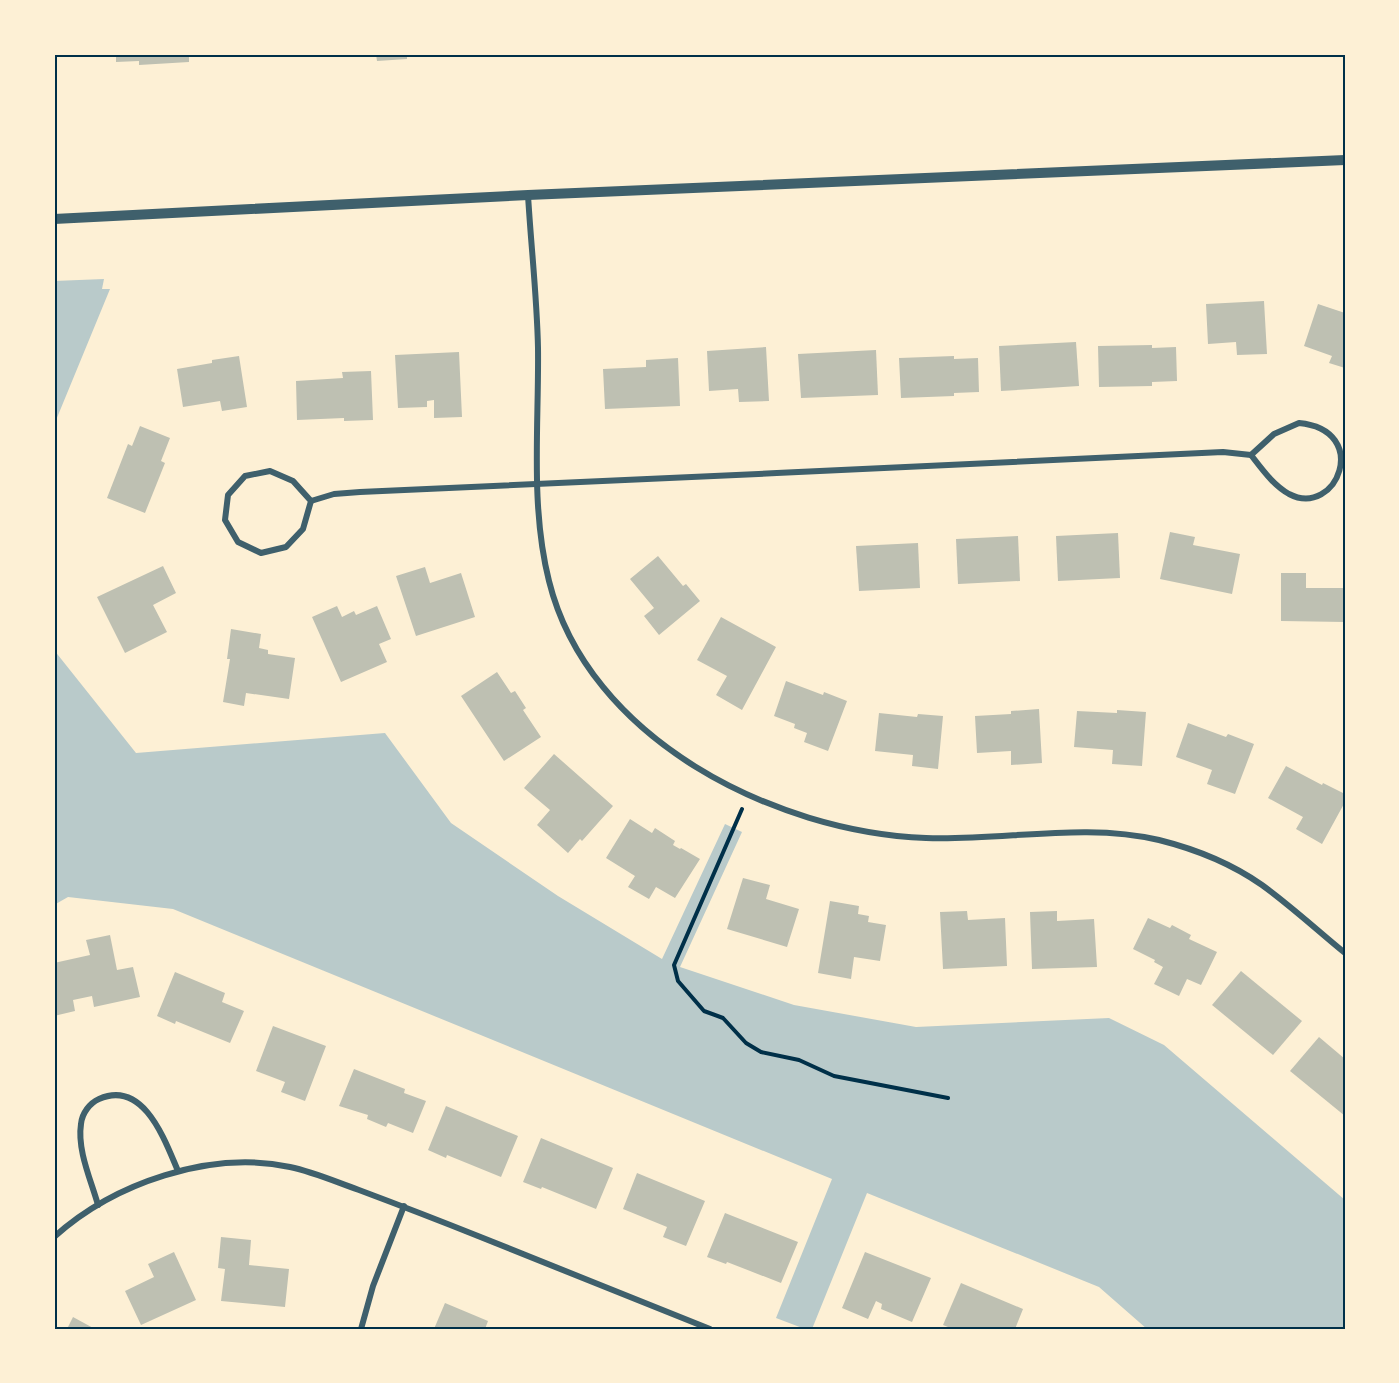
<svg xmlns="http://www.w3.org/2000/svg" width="1399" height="1383" font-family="'DM Sans',sans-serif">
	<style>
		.green { fill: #b9caca }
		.building { fill: #bec0b2 }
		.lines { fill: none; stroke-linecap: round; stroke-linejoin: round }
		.path { stroke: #003049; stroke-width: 4 }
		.minor { stroke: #3f606c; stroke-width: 6 }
		.tertiary { stroke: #3f606c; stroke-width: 10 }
		.neatline { fill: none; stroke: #003049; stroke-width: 2 }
	</style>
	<rect width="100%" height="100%" fill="#fdf0d5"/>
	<g class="green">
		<polygon points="104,279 102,289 110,289 54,425 54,281"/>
		<polygon points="54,650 136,753 385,733 451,823 558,896 662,959 725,824 742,832 680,967 794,1005 916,1027 1109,1018 1164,1045 1345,1200 1345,1329 1147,1329 1099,1287 867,1193 812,1329 805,1329 776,1318 832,1179 173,909 68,897 54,905"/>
	</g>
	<g class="building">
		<polygon points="116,54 189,54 189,62 139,65 139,61 116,62"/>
		<polygon points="376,54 407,54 407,59 377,61"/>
		<polygon points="471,54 490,54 490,56 471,57"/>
		<polygon points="1264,301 1267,354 1237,355 1236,342 1208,344 1206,304"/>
		<polygon points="1318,304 1345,313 1345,368 1329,363 1332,356 1304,346"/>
		<polygon points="1076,342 1079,386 1001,391 999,346"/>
		<polygon points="1152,345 1152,348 1176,347 1177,381 1152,382 1152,386 1099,387 1098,346"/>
		<polygon points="766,347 769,401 739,402 738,389 709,391 707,351"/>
		<polygon points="876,350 878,395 801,398 798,354"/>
		<polygon points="459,352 462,417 434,418 434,400 427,401 427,407 398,408 395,355"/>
		<polygon points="239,356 247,407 222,411 220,401 183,407 177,369 212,363 212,360"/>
		<polygon points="954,356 954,359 978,358 979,392 954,393 954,396 901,398 899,358"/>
		<polygon points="678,358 680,406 605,409 603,369 646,367 646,360"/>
		<polygon points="371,371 373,420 344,421 344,418 297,420 296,381 343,378 342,372"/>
		<polygon points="140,426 170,438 161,461 165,463 145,513 107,498 128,444 132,446"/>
		<polygon points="1170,532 1195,537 1193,545 1240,554 1232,594 1160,579"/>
		<polygon points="1118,533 1120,578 1058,581 1056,536"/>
		<polygon points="1018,536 1020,581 958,584 956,539"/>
		<polygon points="918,543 920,588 859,591 856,546"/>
		<polygon points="658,556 683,586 686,584 700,601 659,635 644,616 654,608 630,579"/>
		<polygon points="163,566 176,593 153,605 167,632 125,653 97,597"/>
		<polygon points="425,567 430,583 461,573 475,617 416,636 396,576"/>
		<polygon points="1281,573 1306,573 1306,588 1345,588 1345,622 1281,621"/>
		<polygon points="337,606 342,617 354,611 356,615 377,606 391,639 379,644 387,662 341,682 312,617"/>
		<polygon points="721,617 776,647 742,710 716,695 727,676 697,660"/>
		<polygon points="231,629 261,634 259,648 268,650 268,654 295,658 289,699 246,693 244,706 223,702 230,659 227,659"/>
		<polygon points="497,672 511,693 515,691 526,708 523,710 541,737 504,761 461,696"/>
		<polygon points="786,681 823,695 824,692 847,701 828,751 804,742 807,733 794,728 795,724 774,716"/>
		<polygon points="1039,709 1042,763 1011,765 1011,751 977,753 975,716 1011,714 1011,711"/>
		<polygon points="1117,710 1146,712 1142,766 1112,764 1113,750 1074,747 1077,711 1117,713"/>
		<polygon points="879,713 917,717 918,714 943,716 938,769 912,766 913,755 875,751"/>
		<polygon points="1188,723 1226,737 1228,734 1254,744 1235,794 1207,784 1212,770 1176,757"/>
		<polygon points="554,754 613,806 582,841 580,839 568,853 537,825 550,810 524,788"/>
		<polygon points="1286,766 1322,785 1323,783 1345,794 1345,802 1322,844 1296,829 1303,817 1268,798"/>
		<polygon points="630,819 652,833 655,828 675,841 673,845 680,849 681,848 700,859 675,898 656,887 649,899 628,887 635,876 606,858"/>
		<polygon points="743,878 770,885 766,899 799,909 787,947 727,929"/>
		<polygon points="830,901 859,906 858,914 869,916 868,922 886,925 880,961 854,957 851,979 818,973"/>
		<polygon points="967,911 968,920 1005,918 1007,966 943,969 940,912"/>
		<polygon points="1057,911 1057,921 1094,919 1097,967 1032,969 1030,912"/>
		<polygon points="1148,918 1170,928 1172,925 1191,935 1189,939 1217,952 1201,985 1187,979 1179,996 1154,984 1163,967 1154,962 1155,960 1133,949"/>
		<polygon points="110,935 117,970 133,967 140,997 94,1007 92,996 73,1000 75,1011 54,1016 54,963 90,955 86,940"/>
		<polygon points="1241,971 1302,1021 1273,1055 1212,1005"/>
		<polygon points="175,972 225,993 222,1002 244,1011 230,1043 176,1021 175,1024 157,1016"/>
		<polygon points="273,1026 326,1046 305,1101 281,1092 285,1082 256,1071"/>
		<polygon points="1319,1037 1345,1059 1345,1116 1290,1071"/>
		<polygon points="354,1069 405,1089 404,1093 426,1101 413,1133 388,1123 386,1127 367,1119 368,1115 339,1106"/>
		<polygon points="446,1106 518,1136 501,1177 447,1155 446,1158 428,1150"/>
		<polygon points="541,1138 613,1168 596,1209 542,1187 541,1189 523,1182"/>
		<polygon points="637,1173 705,1201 686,1246 663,1237 667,1227 623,1209"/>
		<polygon points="725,1213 798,1242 781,1283 727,1262 726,1264 707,1257"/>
		<polygon points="221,1237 251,1240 249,1265 289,1269 285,1307 221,1301 225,1269 218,1268"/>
		<polygon points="174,1252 196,1300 141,1325 125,1291 154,1277 148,1264"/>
		<polygon points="865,1252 931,1278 912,1322 881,1309 882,1304 876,1301 868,1319 842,1308"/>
		<polygon points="961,1283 1023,1309 1015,1329 953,1329 943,1325"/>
		<polygon points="445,1303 488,1321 485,1329 434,1329"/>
		<polygon points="73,1317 95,1329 67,1329"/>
	</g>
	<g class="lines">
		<polyline class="path" points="742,809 674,965 678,981 704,1011 723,1018 746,1043 761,1052 799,1060 834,1076 948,1098"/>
		<g class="minor">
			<path d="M528 195C531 246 537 297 538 348 539 425 530 506 549 581 588 739 774 832 926 838 1003 841 1084 822 1159 840 1195 849 1232 864 1262 885 1291 906 1318 931 1345 953"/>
			<path d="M1299 423C1372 430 1337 519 1289 494 1273 485 1262 469 1251 455L1274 434Z"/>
			<polygon points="270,471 293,481 311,501 303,529 286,547 261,553 238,542 225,520 228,495 245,476"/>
			<path d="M311 501 334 494 360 492C648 481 935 464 1223 452L1251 455"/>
			<path d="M98 1205C91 1180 77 1150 81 1124 82 1113 90 1103 99 1099 144 1079 165 1141 178 1171"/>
			<path d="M54 1237C114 1183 210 1150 290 1167 314 1172 336 1182 359 1190 399 1205 438 1220 478 1236 555 1267 633 1298 710 1329"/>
			<polyline points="361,1329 373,1286 404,1206"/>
		</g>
		<polyline class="tertiary" points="54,219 528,195 1345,160"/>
	</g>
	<rect width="1399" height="1383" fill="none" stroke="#fdf0d5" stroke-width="111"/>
	<rect x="56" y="56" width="1288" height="1272" class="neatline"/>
</svg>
